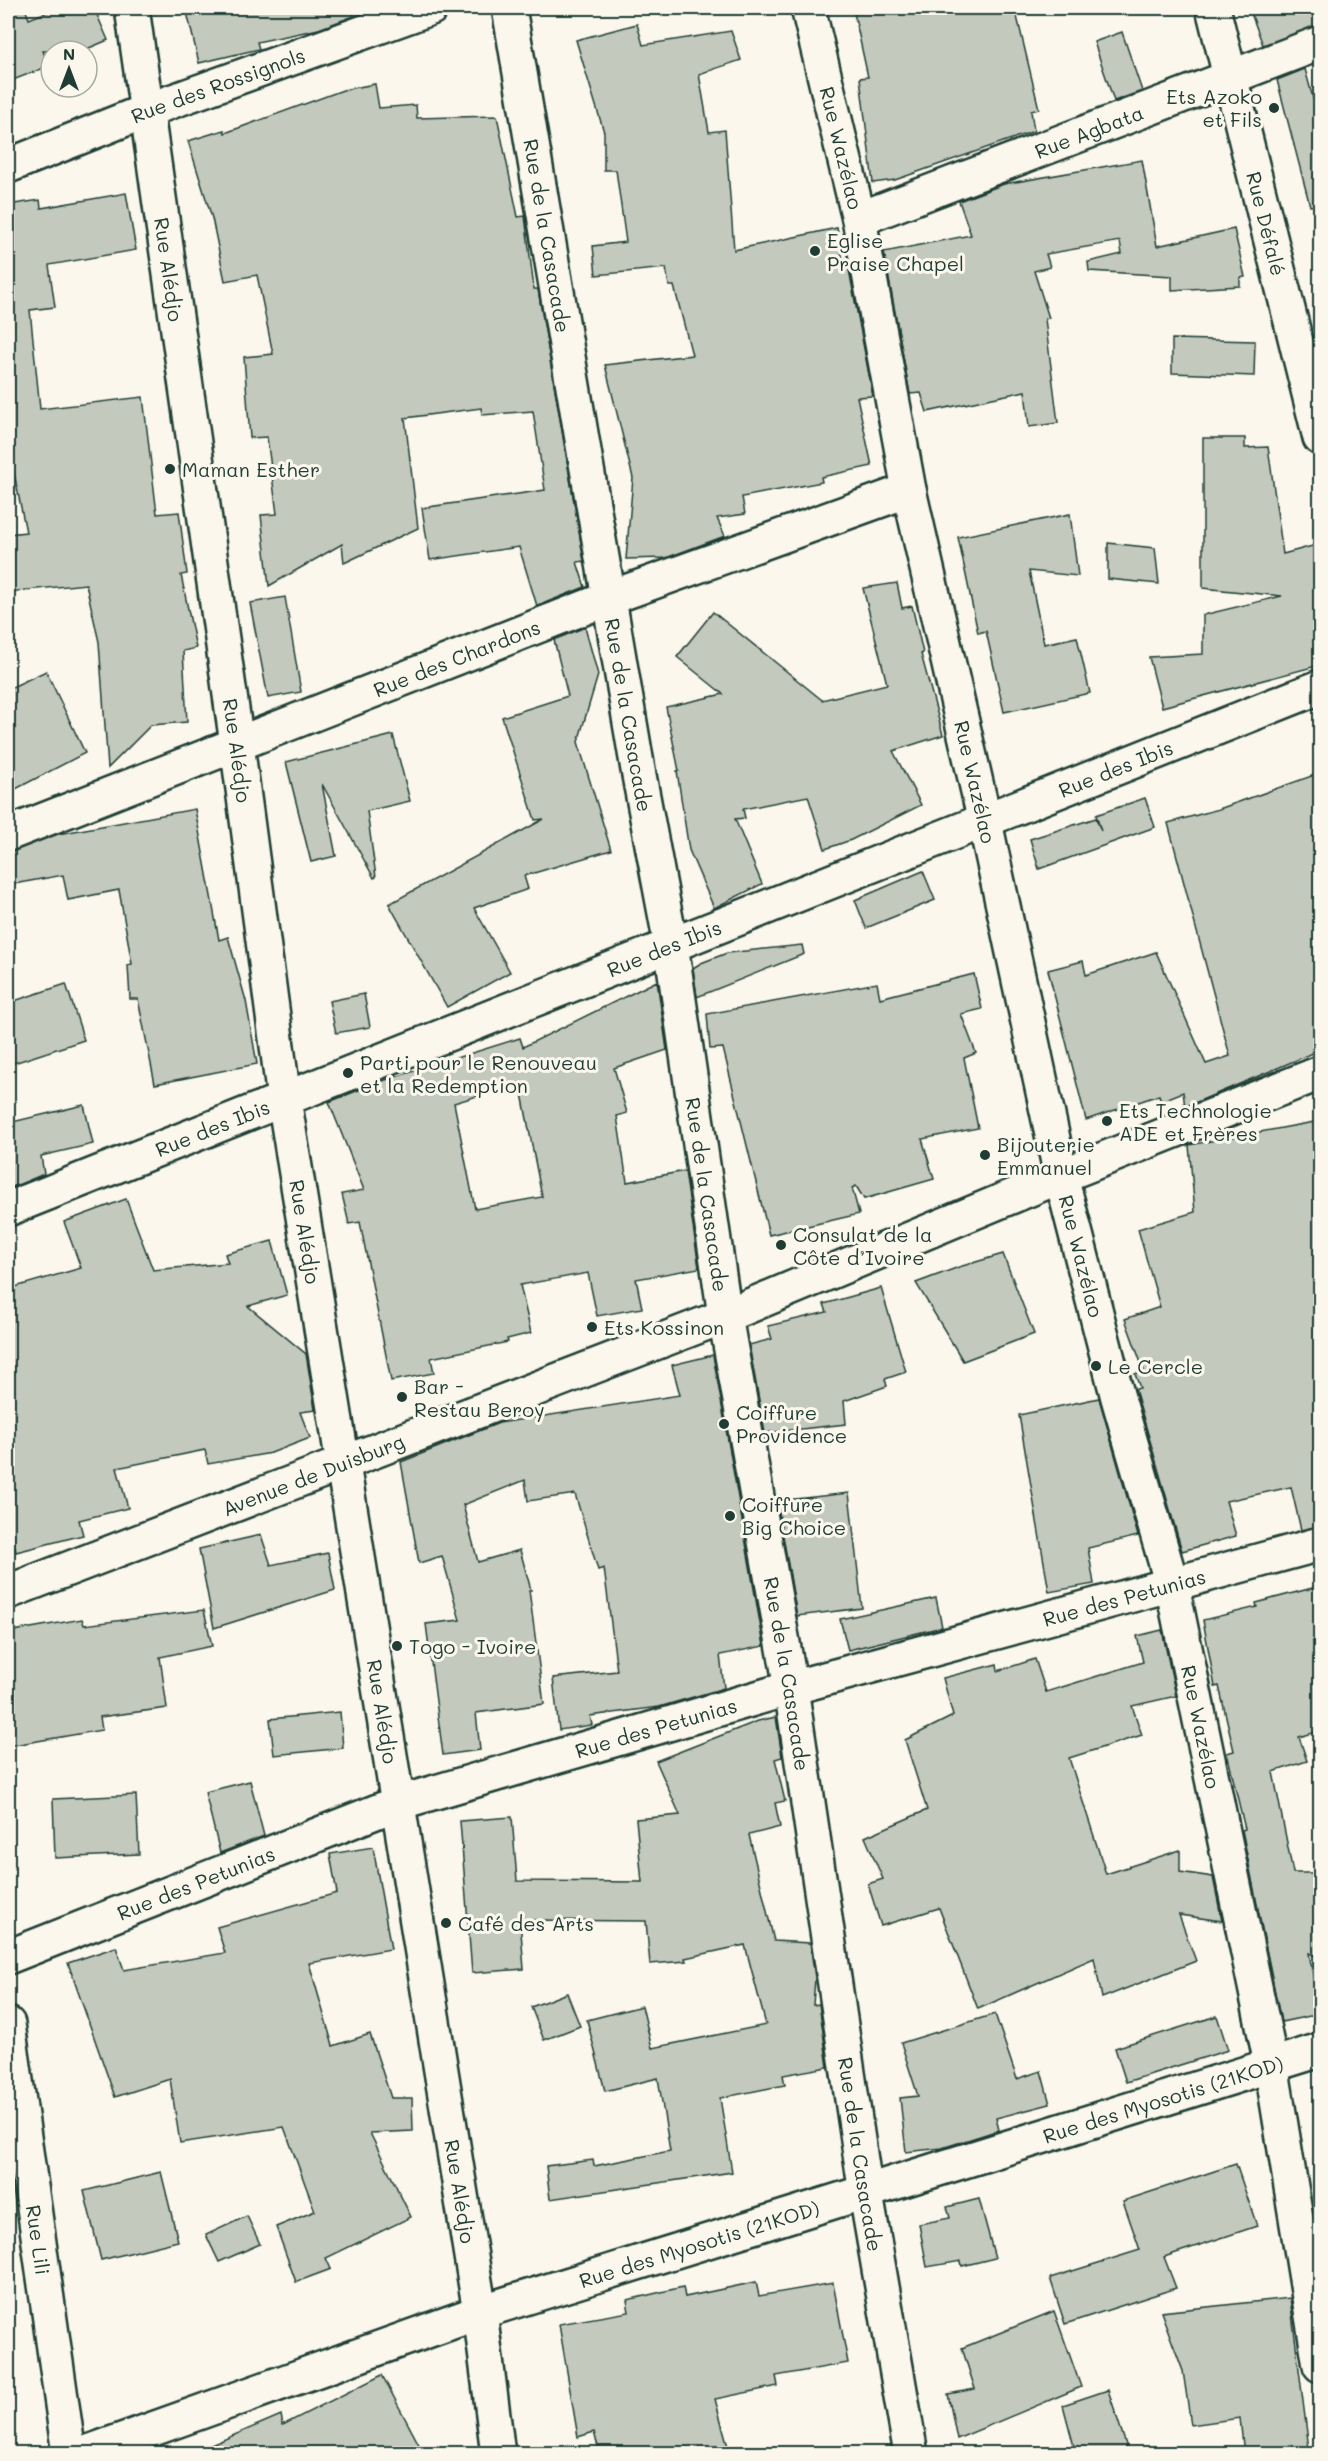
<svg xmlns="http://www.w3.org/2000/svg" width="1328" height="2461" font-family="Mali,sans-serif">
	<style>
		.building { fill: #c4c9be; stroke: #1f3d34; stroke-width: 1.5; fill-rule: evenodd }
		.lines { fill: none; stroke-linecap: round; stroke-linejoin: round }
		.street-casing { stroke: #1f3d34; stroke-width: 38 }
		.secondary-casing { stroke: #1f3d34; stroke-width: 38 }
		.street { stroke: #fbf7ec; stroke-width: 33 }
		.secondary { stroke: #fbf7ec; stroke-width: 33 }
		.poi-dot { fill: #1f3d34; stroke: #fbf7ec; stroke-width: 2 }
		.labels { text-anchor: middle; dominant-baseline: central; stroke-width: 6; stroke-linejoin: round; paint-order: stroke }
		.street-label { font-size: 20px; fill: #1f3d34; stroke: #fbf7ec }
		.poi-label { font-size: 20px; fill: #1f3d34; stroke: #fbf7ec; text-anchor: start }
	</style>
	<rect width="100%" height="100%" fill="#fbf7ec"/>
	<filter id="ink" filterUnits="userSpaceOnUse"><feTurbulence type="fractalNoise" baseFrequency=".0167" numOctaves="2"/><feDisplacementMap in="SourceGraphic" scale="12" xChannelSelector="R" yChannelSelector="G"/><feConvolveMatrix kernelMatrix="1 2 1 2 8 2 1 2 1" color-interpolation-filters="sRGB"/></filter>
	<g filter="url(#ink)">
		<g class="building">
			<polygon points="8,8 25,8 29,19 57,8 94,8 108,40 82,51 43,51 49,66 8,82"/>
			<polygon points="186,8 353,8 354,16 319,29 257,42 259,49 199,63"/>
			<polygon points="853,8 1015,8 1039,109 1031,111 1034,131 895,180 873,183 860,78 868,77"/>
			<polygon points="1249,8 1320,8 1320,25 1263,45"/>
			<polygon points="637,24 643,45 731,31 741,60 699,74 709,132 725,130 734,250 837,228 843,260 847,259 873,396 857,397 872,466 821,477 822,482 742,497 745,514 717,518 725,536 666,558 626,559 633,478 605,365 692,355 674,286 669,286 666,268 596,275 593,246 626,242 616,170 604,170 604,132 576,40"/>
			<polygon points="1122,32 1142,91 1114,101 1094,42"/>
			<polygon points="1305,69 1320,124 1320,205 1310,206 1277,80"/>
			<polygon points="375,84 379,108 416,105 417,118 497,116 518,217 525,216 534,289 538,289 584,561 577,562 585,587 537,606 519,547 430,560 422,508 545,490 533,411 482,415 481,408 405,418 418,528 344,563 342,544 269,586 261,515 277,514 267,437 250,438 244,357 273,354 257,275 225,281 212,218 188,141 224,130 225,133 343,90"/>
			<polygon points="1142,160 1157,246 1234,229 1245,277 1240,278 1240,286 1172,290 1172,276 1089,271 1088,262 1122,254 1120,241 1046,254 1050,267 1034,271 1049,318 1045,319 1058,423 1029,427 1025,391 927,412 921,393 910,394 884,252 971,235 959,201 1004,184"/>
			<polygon points="126,193 136,250 49,265 55,307 30,310 40,409 143,397 157,514 179,512 187,574 181,575 196,648 183,651 187,722 151,725 108,768 99,642 86,584 8,592 8,534 26,532 12,463 8,463 8,205 40,200 41,208"/>
			<polygon points="1172,339 1255,341 1254,376 1172,373"/>
			<polygon points="1203,438 1245,438 1245,448 1268,447 1283,554 1320,544 1320,665 1162,707 1149,657 1203,654 1203,615 1282,596 1203,588"/>
			<polygon points="1070,514 1078,576 1029,571 1044,644 1077,637 1090,693 1004,712 986,631 978,633 958,537"/>
			<polygon points="1108,543 1155,548 1159,584 1108,579"/>
			<polygon points="897,583 902,608 912,606 923,653 921,654 943,735 893,751 921,805 851,840 825,849 808,796 743,809 745,818 735,819 762,884 714,908 689,850 677,771 679,771 666,707 723,694 677,657 713,612 822,700 887,684 863,588"/>
			<polygon points="285,597 301,692 268,698 250,603"/>
			<polygon points="585,627 598,675 578,742 611,850 524,876 528,889 474,908 510,972 447,1007 389,904 544,819 535,820 502,717 568,696 554,640"/>
			<polygon points="46,671 85,753 8,793 8,689"/>
			<polygon points="393,735 410,801 367,811 376,877 374,878 322,784 336,856 311,862 286,762"/>
			<polygon points="1320,773 1320,1050 1185,1107 1183,1092 1161,1101 1159,1095 1086,1120 1048,970 1083,961 1086,975 1156,952 1206,1064 1230,1056 1168,823 1219,809"/>
			<polygon points="1145,798 1155,827 1039,869 1030,839 1096,818 1101,831 1096,815"/>
			<polygon points="195,809 219,940 228,937 246,1001 257,1064 155,1084 138,999 130,999 128,965 132,964 119,890 68,900 63,875 8,885 8,852 58,834"/>
			<polygon points="923,871 935,900 866,928 855,900"/>
			<polygon points="802,945 804,954 697,997 693,968 701,963 727,953"/>
			<polygon points="974,974 982,1009 961,1014 976,1053 964,1058 978,1128 922,1139 934,1179 864,1199 856,1186 852,1188 859,1214 769,1235 723,1048 710,1049 707,1014 877,983 880,998"/>
			<path d="M657 981 667 1050 614 1068 627 1113 617 1116 627 1182 685 1171 699 1268 636 1279 642 1308 597 1316 588 1273 520 1285 531 1333 507 1339 508 1342 431 1358 434 1373 391 1381 360 1222 349 1224 342 1194 364 1190 329 1102 379 1082 520 1038 523 1047ZM520 1083 542 1197 475 1209 454 1103Z"/>
			<polygon points="66,984 84,1040 8,1065 8,1003"/>
			<polygon points="364,994 370,1027 336,1033 329,1001"/>
			<polygon points="84,1105 93,1144 41,1156 44,1174 8,1189 8,1123"/>
			<polygon points="1320,1121 1320,1526 1301,1530 1291,1487 1226,1501 1236,1536 1182,1551 1135,1389 1140,1388 1135,1374 1144,1371 1125,1319 1160,1307 1138,1229 1195,1212 1189,1145"/>
			<polygon points="126,1199 153,1270 228,1263 225,1254 272,1241 287,1295 248,1306 306,1354 315,1410 300,1412 310,1438 271,1453 208,1464 205,1450 117,1468 128,1508 79,1520 83,1535 16,1552 8,1519 8,1289 81,1268 64,1222"/>
			<polygon points="1003,1254 1034,1334 963,1361 916,1283 959,1267"/>
			<polygon points="881,1288 906,1372 885,1379 887,1386 844,1401 846,1424 765,1433 749,1345 772,1339 768,1326 827,1312 824,1304"/>
			<polygon points="713,1355 764,1646 720,1655 724,1688 659,1707 590,1716 592,1725 559,1730 553,1678 617,1671 604,1568 598,1570 575,1494 528,1501 525,1480 463,1505 478,1562 520,1550 531,1590 529,1590 544,1704 476,1713 480,1750 443,1755 426,1624 460,1620 442,1556 419,1563 401,1462 499,1423 680,1395 672,1365"/>
			<polygon points="1099,1398 1138,1536 1088,1548 1094,1584 1049,1592 1019,1415"/>
			<polygon points="849,1493 862,1608 797,1616 777,1501"/>
			<polygon points="261,1535 271,1565 328,1553 335,1590 214,1628 199,1549"/>
			<polygon points="1320,1586 1320,1731 1299,1737 1307,1761 1273,1772 1293,1873 1320,1873 1320,1958 1309,1953 1320,2014 1281,2022 1242,1830 1245,1829 1227,1753 1234,1751 1219,1686 1215,1687 1203,1620 1257,1607 1256,1603"/>
			<polygon points="936,1598 942,1627 848,1650 840,1619"/>
			<polygon points="204,1610 212,1646 160,1657 167,1708 100,1717 102,1730 8,1746 8,1632 82,1619 84,1625"/>
			<polygon points="1162,1630 1176,1696 1132,1706 1142,1735 1069,1758 1106,1874 1180,1850 1180,1872 1213,1877 1222,1921 1179,1915 1196,1961 1102,1998 1094,1958 978,2009 939,1908 881,1926 868,1884 883,1879 865,1837 927,1810 905,1740 953,1716 943,1678 997,1664 998,1671 1035,1659 1046,1692 1143,1662 1137,1636"/>
			<polygon points="340,1712 343,1748 274,1755 270,1719"/>
			<polygon points="776,1717 782,1757 775,1759 785,1801 775,1803 780,1827 749,1835 774,1941 810,1943 815,1978 813,2005 819,2004 828,2067 783,2075 785,2085 720,2098 732,2172 550,2199 546,2166 593,2160 594,2166 670,2151 658,2078 605,2091 587,2020 642,2006 652,2048 766,2025 745,1945 685,1958 686,1961 650,1964 646,1921 520,1920 524,1969 472,1973 460,1821 512,1817 517,1881 642,1882 636,1819 680,1815 656,1761 758,1721"/>
			<polygon points="250,1781 264,1836 220,1853 205,1792"/>
			<polygon points="136,1795 139,1854 55,1858 53,1799"/>
			<polygon points="373,1847 391,1949 309,1963 333,2046 370,2034 391,2098 412,2098 413,2131 370,2133 411,2217 326,2258 331,2269 296,2282 276,2227 315,2211 284,2127 180,2143 170,2079 115,2097 68,1963 116,1947 124,1970 225,1953 217,1927 337,1893 330,1854"/>
			<polygon points="567,1993 580,2026 544,2040 531,2007"/>
			<polygon points="995,2014 1017,2079 1041,2071 1050,2104 996,2118 999,2130 942,2148 906,2152 900,2098 918,2096 901,2043"/>
			<polygon points="1217,2016 1228,2050 1126,2082 1115,2048"/>
			<polygon points="1236,2164 1257,2226 1164,2257 1176,2288 1065,2324 1050,2278 1140,2250 1123,2201"/>
			<polygon points="161,2172 178,2241 101,2260 84,2191"/>
			<polygon points="979,2199 995,2258 962,2266 961,2261 927,2267 919,2224 950,2218 947,2207"/>
			<polygon points="247,2216 260,2244 219,2262 206,2235"/>
			<polygon points="756,2282 759,2296 833,2283 848,2363 776,2376 778,2386 715,2399 730,2454 600,2454 594,2432 578,2437 559,2324 629,2312 627,2300 683,2287 685,2297"/>
			<polygon points="1290,2298 1309,2449 1244,2454 1240,2418 1191,2425 1183,2371 1161,2312"/>
			<polygon points="1054,2311 1081,2387 957,2439 948,2394 975,2389 962,2348"/>
			<polygon points="382,2375 424,2454 190,2454 281,2415 283,2425"/>
			<polygon points="1108,2390 1129,2454 1076,2454 1063,2405"/>
		</g>
		<g class="lines">
			<g class="street-casing">
				<g id="street">
					<path id="s1" d="M132 8 237 744 284 1099 480 2312 498 2454"/>
					<path id="s2" d="M509 8 638 770 671 945 725 1316 791 1688 866 2194 911 2454"/>
					<path id="s3" d="M808 8 859 219 909 490 985 822 1061 1176 1118 1398 1172 1585 1271 2064 1320 2365"/>
					<path id="s4" d="M1213 8 1320 438"/>
					<path id="s5" d="M8 166 148 110 431 8"/>
					<path id="s6" d="M859 219 1320 43"/>
					<path id="s7" d="M8 834 609 598 909 490"/>
					<path id="s8" d="M8 1209 1320 687"/>
					<path id="s9" d="M8 1957 398 1803 791 1688 1320 1544"/>
					<path id="s10" d="M8 2024 69 2454"/>
					<path id="s11" d="M83 2454 480 2312 1320 2050"/>
				</g>
			</g>
			<g class="secondary-casing">
				<g id="secondary">
					<path id="s12" d="M8 1592 725 1316 1061 1176 1320 1073"/>
				</g>
			</g>
			<use href="#street" class="street"/>
			<use href="#secondary" class="secondary"/>
		</g>
	</g>
	<g class="poi-dot">
		<circle cx="1274" cy="108" r="6"/>
		<circle cx="815" cy="251" r="6"/>
		<circle cx="170" cy="469" r="6"/>
		<circle cx="348" cy="1073" r="6"/>
		<circle cx="1107" cy="1121" r="6"/>
		<circle cx="985" cy="1155" r="6"/>
		<circle cx="781" cy="1245" r="6"/>
		<circle cx="592" cy="1327" r="6"/>
		<circle cx="1096" cy="1366" r="6"/>
		<circle cx="402" cy="1397" r="6"/>
		<circle cx="724" cy="1424" r="6"/>
		<circle cx="730" cy="1516" r="6"/>
		<circle cx="397" cy="1646" r="6"/>
		<circle cx="446" cy="1923" r="6"/>
	</g>
	<g class="labels">
		<g class="street-label">
			<text stroke="none"><textPath href="#s5" startOffset="225">Rue des Rossignols</textPath></text>
			<text stroke="none"><textPath href="#s6" startOffset="246">Rue Agbata</textPath></text>
			<text stroke="none"><textPath href="#s3" startOffset="144">Rue Wazélao</textPath></text>
			<text stroke="none"><textPath href="#s4" startOffset="222">Rue Défalé</textPath></text>
			<text stroke="none"><textPath href="#s2" startOffset="231">Rue de la Casacade</textPath></text>
			<text stroke="none"><textPath href="#s1" startOffset="264">Rue Alédjo</textPath></text>
			<text stroke="none"><textPath href="#s7" startOffset="482">Rue des Chardons</textPath></text>
			<text stroke="none"><textPath href="#s2" startOffset="717">Rue de la Casacade</textPath></text>
			<text stroke="none"><textPath href="#s1" startOffset="750">Rue Alédjo</textPath></text>
			<text stroke="none"><textPath href="#s8" startOffset="1192">Rue des Ibis</textPath></text>
			<text stroke="none"><textPath href="#s3" startOffset="792">Rue Wazélao</textPath></text>
			<text stroke="none"><textPath href="#s8" startOffset="706">Rue des Ibis</textPath></text>
			<text stroke="none"><textPath href="#s8" startOffset="220">Rue des Ibis</textPath></text>
			<text stroke="none"><textPath href="#s2" startOffset="1203">Rue de la Casacade</textPath></text>
			<text stroke="none"><textPath href="#s1" startOffset="1236">Rue Alédjo</textPath></text>
			<text stroke="none"><textPath href="#s3" startOffset="1278">Rue Wazélao</textPath></text>
			<text stroke="none"><textPath href="#s12" startOffset="327">Avenue de Duisburg</textPath></text>
			<text stroke="none"><textPath href="#s9" startOffset="1174">Rue des Petunias</textPath></text>
			<text stroke="none"><textPath href="#s2" startOffset="1689">Rue de la Casacade</textPath></text>
			<text stroke="none"><textPath href="#s1" startOffset="1722">Rue Alédjo</textPath></text>
			<text stroke="none"><textPath href="#s9" startOffset="688">Rue des Petunias</textPath></text>
			<text stroke="none"><textPath href="#s3" startOffset="1764">Rue Wazélao</textPath></text>
			<text stroke="none"><textPath href="#s9" startOffset="202">Rue des Petunias</textPath></text>
			<text stroke="none"><textPath href="#s11" startOffset="1137">Rue des Myosotis (21KOD)</textPath></text>
			<text stroke="none"><textPath href="#s2" startOffset="2175">Rue de la Casacade</textPath></text>
			<text stroke="none"><textPath href="#s1" startOffset="2208">Rue Alédjo</textPath></text>
			<text stroke="none"><textPath href="#s10" startOffset="218">Rue Lili</textPath></text>
			<text stroke="none"><textPath href="#s11" startOffset="651">Rue des Myosotis (21KOD)</textPath></text>
		</g>
		<g class="poi-label">
			<text x="1262" y="96" text-anchor="end">Ets Azoko<tspan x="1262" dy="23">et Fils</tspan></text>
			<text x="827" y="240">Eglise<tspan x="827" dy="23">Praise Chapel</tspan></text>
			<text x="182" y="469">Maman Esther</text>
			<text x="360" y="1062">Parti pour le Renouveau<tspan x="360" dy="23">et la Redemption</tspan></text>
			<text x="1119" y="1110">Ets Technologie<tspan x="1119" dy="23">ADE et Frères</tspan></text>
			<text x="997" y="1144">Bijouterie<tspan x="997" dy="23">Emmanuel</tspan></text>
			<text x="793" y="1234">Consulat de la<tspan x="793" dy="23">Côte d’Ivoire</tspan></text>
			<text x="604" y="1327">Ets Kossinon</text>
			<text x="1108" y="1366">Le Cercle</text>
			<text x="414" y="1386">Bar -<tspan x="414" dy="23">Restau Beroy</tspan></text>
			<text x="736" y="1412">Coiffure<tspan x="736" dy="23">Providence</tspan></text>
			<text x="742" y="1504">Coiffure<tspan x="742" dy="23">Big Choice</tspan></text>
			<text x="409" y="1646">Togo - Ivoire</text>
			<text x="458" y="1923">Café des Arts</text>
		</g>
	</g>
	<rect width="1328" height="2461" fill="none" stroke="#fbf7ec" stroke-width="30"/>
	<rect x="15" y="15" width="1298" height="2431" fill="none" stroke="#1f3d34" stroke-width="2" filter="url(#ink)"/>
	<g transform="translate(69 69)"><circle r="28" fill="#fbf7ec" stroke="#a3ada2" stroke-width="1.5"/>
	<path d="M0-4.5L10 22L0 15L-10 22Z" fill="#1f3d34"/>
	<text y="-9" font-size="16" font-weight="bold" text-anchor="middle" fill="#1f3d34">N</text>
	</g>
</svg>
